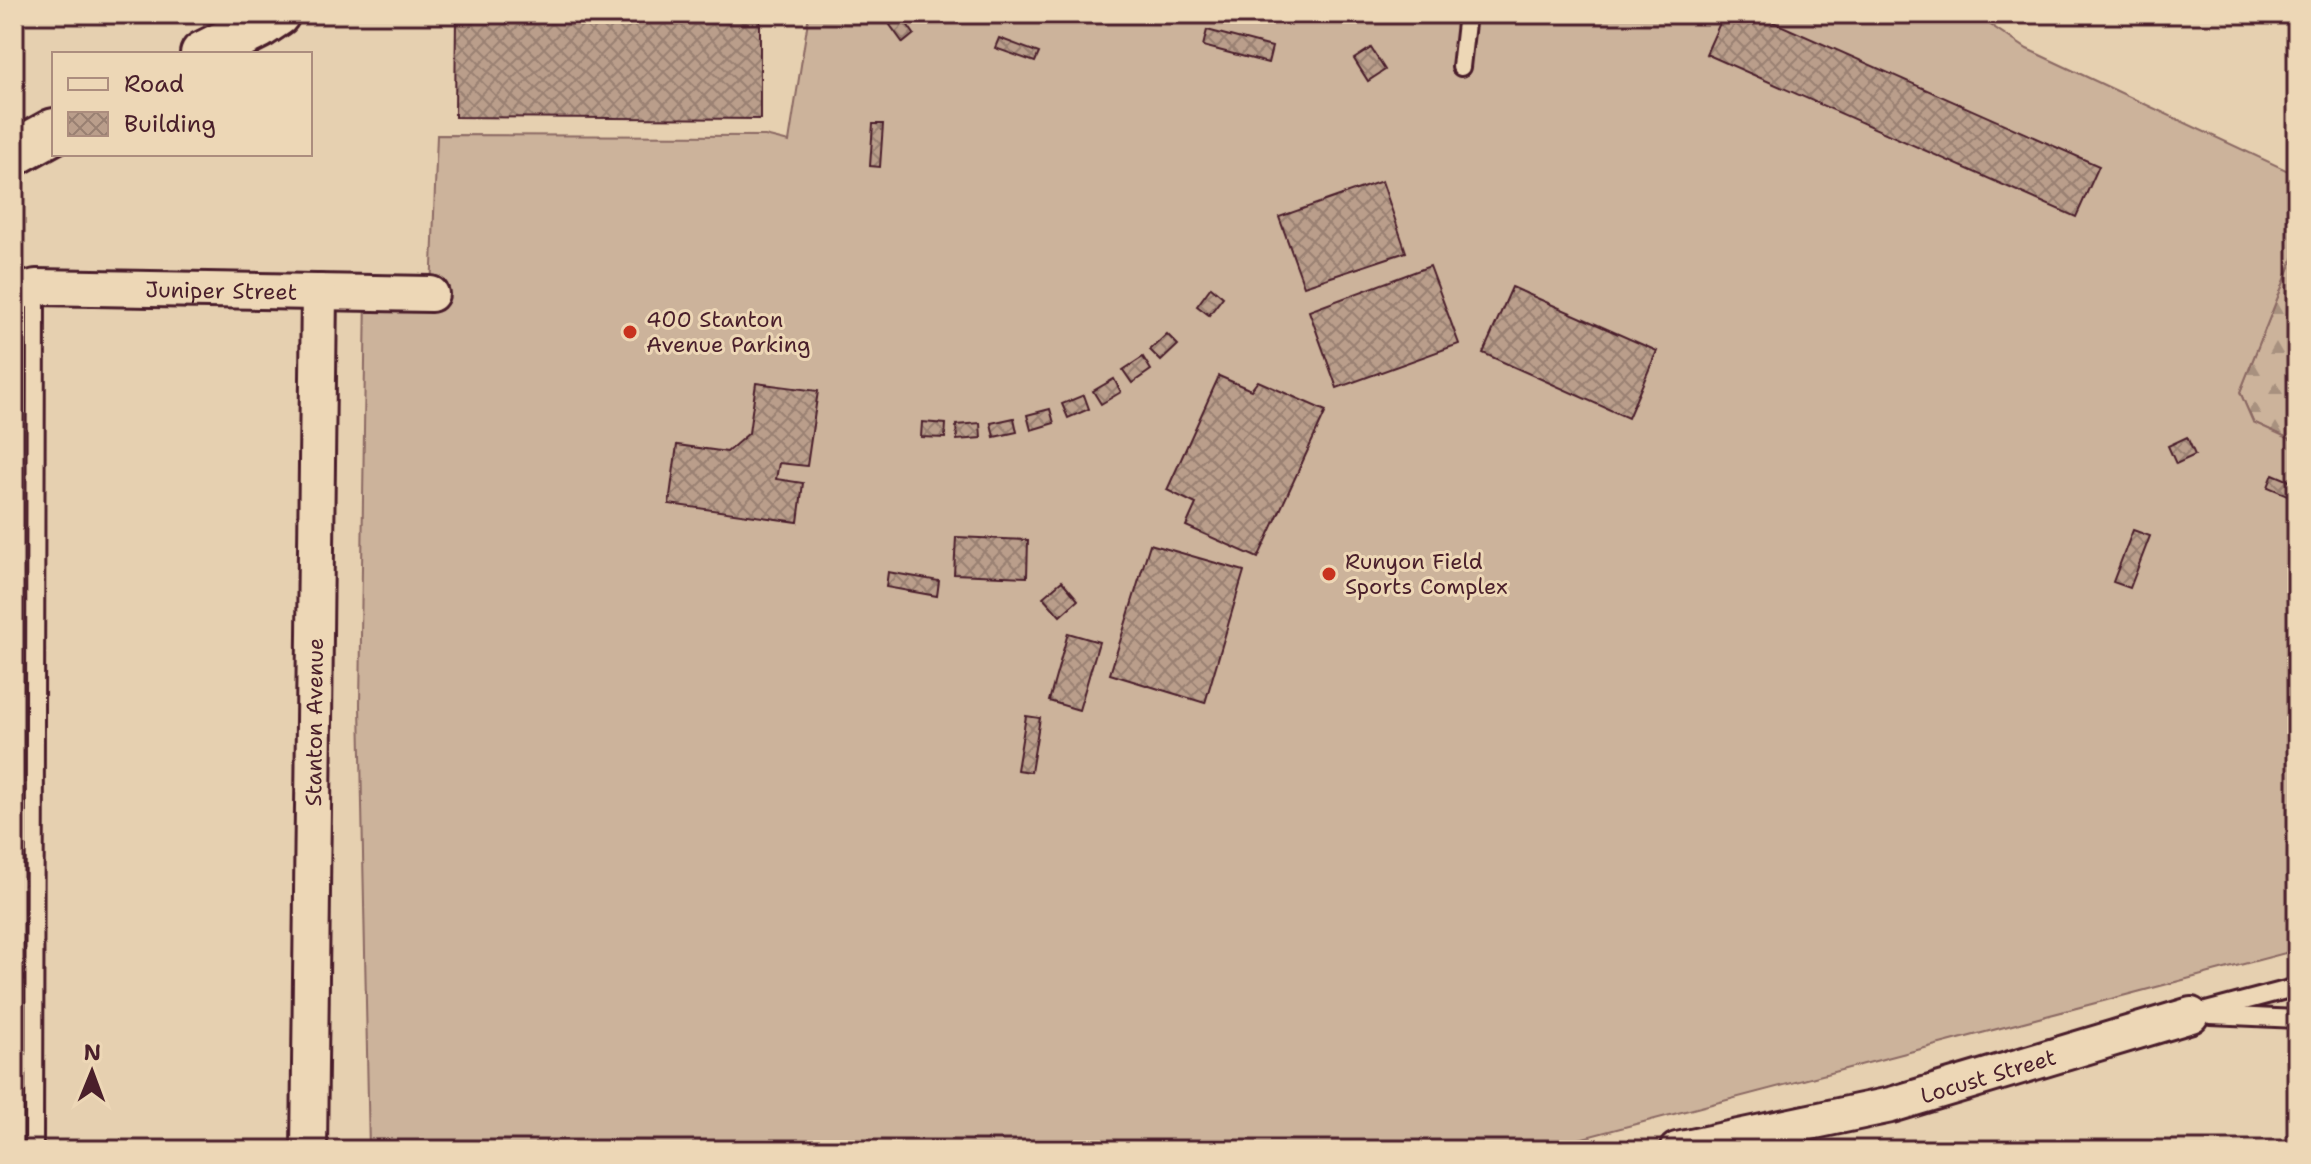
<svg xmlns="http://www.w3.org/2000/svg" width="2311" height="1164" font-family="'Shantell Sans',sans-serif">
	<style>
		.forest { fill: url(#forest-firs); stroke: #8b6963; stroke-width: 2 }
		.garden { fill: #ccb39b; stroke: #8b6963; stroke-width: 2 }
		.building { fill: url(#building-cross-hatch); stroke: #4a1f2b; stroke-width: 2 }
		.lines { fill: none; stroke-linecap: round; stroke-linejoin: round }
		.service-casing { stroke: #4a1f2b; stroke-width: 22 }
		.minor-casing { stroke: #4a1f2b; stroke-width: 40 }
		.motorway-casing { stroke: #4a1f2b; stroke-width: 50 }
		.service { stroke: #edd7b6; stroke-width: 16 }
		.minor { stroke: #edd7b6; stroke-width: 34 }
		.motorway { stroke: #edd7b6; stroke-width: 44 }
		.poi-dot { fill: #c8321e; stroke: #edd7b6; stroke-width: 3 }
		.labels { text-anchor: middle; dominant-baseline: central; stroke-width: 6; stroke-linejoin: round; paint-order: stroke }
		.street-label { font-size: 22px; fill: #4a1f2b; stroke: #edd7b6 }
		.poi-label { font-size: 22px; fill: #4a1f2b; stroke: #edd7b6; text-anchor: start }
	</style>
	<defs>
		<pattern id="forest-firs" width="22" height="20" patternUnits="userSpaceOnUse" patternTransform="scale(2)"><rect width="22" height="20" fill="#ccb39b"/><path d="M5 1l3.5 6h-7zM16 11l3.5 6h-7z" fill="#a8917f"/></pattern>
		<pattern id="building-cross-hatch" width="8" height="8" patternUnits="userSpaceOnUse" patternTransform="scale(2)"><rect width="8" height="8" fill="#ba9e8b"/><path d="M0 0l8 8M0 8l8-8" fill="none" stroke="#998072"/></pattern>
	</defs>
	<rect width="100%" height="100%" fill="#e6d0b0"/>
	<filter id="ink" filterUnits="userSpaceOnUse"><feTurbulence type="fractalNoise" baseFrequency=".0125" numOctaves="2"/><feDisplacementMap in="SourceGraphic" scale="16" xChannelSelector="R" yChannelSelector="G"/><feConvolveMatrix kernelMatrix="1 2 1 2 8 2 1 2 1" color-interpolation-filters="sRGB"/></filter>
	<g filter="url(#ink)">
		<polygon class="forest" points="2297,249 2297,442 2253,422 2240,392"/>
		<polygon class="garden" points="809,14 1974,14 2027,49 2297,175 2297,249 2240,392 2253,422 2297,442 2297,950 1537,1150 369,1150 360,705 366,293 431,293 437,135 765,136 789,142"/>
		<g class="building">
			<polygon points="456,14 760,14 760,119 455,117"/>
			<polygon points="1724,14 1755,14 2099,166 2076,217 1706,54"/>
			<polygon points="902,17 914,34 903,43 890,25"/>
			<polygon points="1207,30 1272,47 1268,63 1203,46"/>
			<polygon points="999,38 1039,53 1035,62 995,48"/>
			<polygon points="1371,48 1385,70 1368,81 1354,59"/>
			<polygon points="873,124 883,124 880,167 870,166"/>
			<polygon points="1382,181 1406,252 1304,286 1279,217"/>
			<polygon points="1430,266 1459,344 1337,388 1309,311"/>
			<polygon points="1211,287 1223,297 1209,315 1197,306"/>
			<polygon points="1512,287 1657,351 1628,418 1483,353"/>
			<polygon points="1167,334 1178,345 1161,361 1150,350"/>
			<polygon points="1143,357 1151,370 1132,383 1123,370"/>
			<polygon points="1219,376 1251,390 1258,381 1326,411 1258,558 1186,526 1196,504 1167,490"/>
			<polygon points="1114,379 1121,392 1101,404 1093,391"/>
			<polygon points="756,383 818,391 807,466 779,463 776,479 803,483 798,522 669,504 677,445 727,452 749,433"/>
			<polygon points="1084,395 1089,409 1068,418 1062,404"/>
			<polygon points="1050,409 1054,423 1031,430 1027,415"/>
			<polygon points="1014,418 1017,432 994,437 991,423"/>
			<polygon points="922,422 946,424 945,438 921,437"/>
			<polygon points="980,423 981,438 957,440 956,425"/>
			<polygon points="2187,437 2195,455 2176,464 2168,446"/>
			<polygon points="2273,474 2297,484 2297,499 2268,487"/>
			<polygon points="2133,530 2150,536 2130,588 2113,582"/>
			<polygon points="956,537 1028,540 1027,577 954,574"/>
			<polygon points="1150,544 1244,571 1205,703 1110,674"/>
			<polygon points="888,572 939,581 937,596 886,587"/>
			<polygon points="1062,581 1078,600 1060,616 1043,597"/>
			<polygon points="1068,633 1099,642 1079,710 1049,701"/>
			<polygon points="1026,716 1040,718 1031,772 1017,770"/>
		</g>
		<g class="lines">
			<g class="service-casing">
				<g id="service">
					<polyline points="1461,67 1467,14"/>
					<polyline points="2191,1015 2297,987"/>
					<polyline points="2211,1015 2297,1019"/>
					<polyline points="34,1150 36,287"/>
				</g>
			</g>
			<g class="minor-casing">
				<g id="minor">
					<path id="s1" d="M14 293 36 287 431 294"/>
					<path id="s2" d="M309 1150 319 292"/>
					<path id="s3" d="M1677 1150 1891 1105 2191 1015"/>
				</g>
			</g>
			<g class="motorway-casing">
				<g id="motorway">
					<polyline points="203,54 259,26 277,14"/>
					<polyline points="14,153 54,131"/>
				</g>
			</g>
			<use href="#service" class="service"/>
			<use href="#minor" class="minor"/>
			<use href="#motorway" class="motorway"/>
		</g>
	</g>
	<g class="poi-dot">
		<circle cx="630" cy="332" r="8"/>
		<circle cx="1329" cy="574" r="8"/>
	</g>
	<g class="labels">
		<g class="street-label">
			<text stroke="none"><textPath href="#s1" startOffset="208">Juniper Street</textPath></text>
			<text stroke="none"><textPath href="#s2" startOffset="428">Stanton Avenue</textPath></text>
			<text stroke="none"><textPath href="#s3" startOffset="320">Locust Street</textPath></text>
		</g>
		<g class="poi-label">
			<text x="646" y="319">400 Stanton<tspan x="646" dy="25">Avenue Parking</tspan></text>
			<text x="1345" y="561">Runyon Field<tspan x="1345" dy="25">Sports Complex</tspan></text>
		</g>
	</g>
	<rect width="2311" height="1164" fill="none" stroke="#edd7b6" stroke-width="48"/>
	<rect x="24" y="24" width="2263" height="1116" fill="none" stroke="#4a1f2b" stroke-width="3" filter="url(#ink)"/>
	<rect x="52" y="52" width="260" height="104" fill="#edd7b6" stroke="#ac8d7e" stroke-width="2"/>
	<rect x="68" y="78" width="40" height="12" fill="#edd7b6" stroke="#ac8d7e" stroke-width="2"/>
	<text x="124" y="92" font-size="24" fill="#4a1f2b">Road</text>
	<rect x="68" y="112" width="40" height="24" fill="url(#building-cross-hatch)" stroke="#ac8d7e" stroke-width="2"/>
	<text x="124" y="132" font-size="24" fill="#4a1f2b">Building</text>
	<g transform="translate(92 1072) rotate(1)" stroke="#edd7b6" stroke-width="6" paint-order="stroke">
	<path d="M0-6L14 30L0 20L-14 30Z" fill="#4a1f2b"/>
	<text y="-12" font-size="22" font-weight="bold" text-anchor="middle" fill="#4a1f2b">N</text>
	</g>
</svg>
